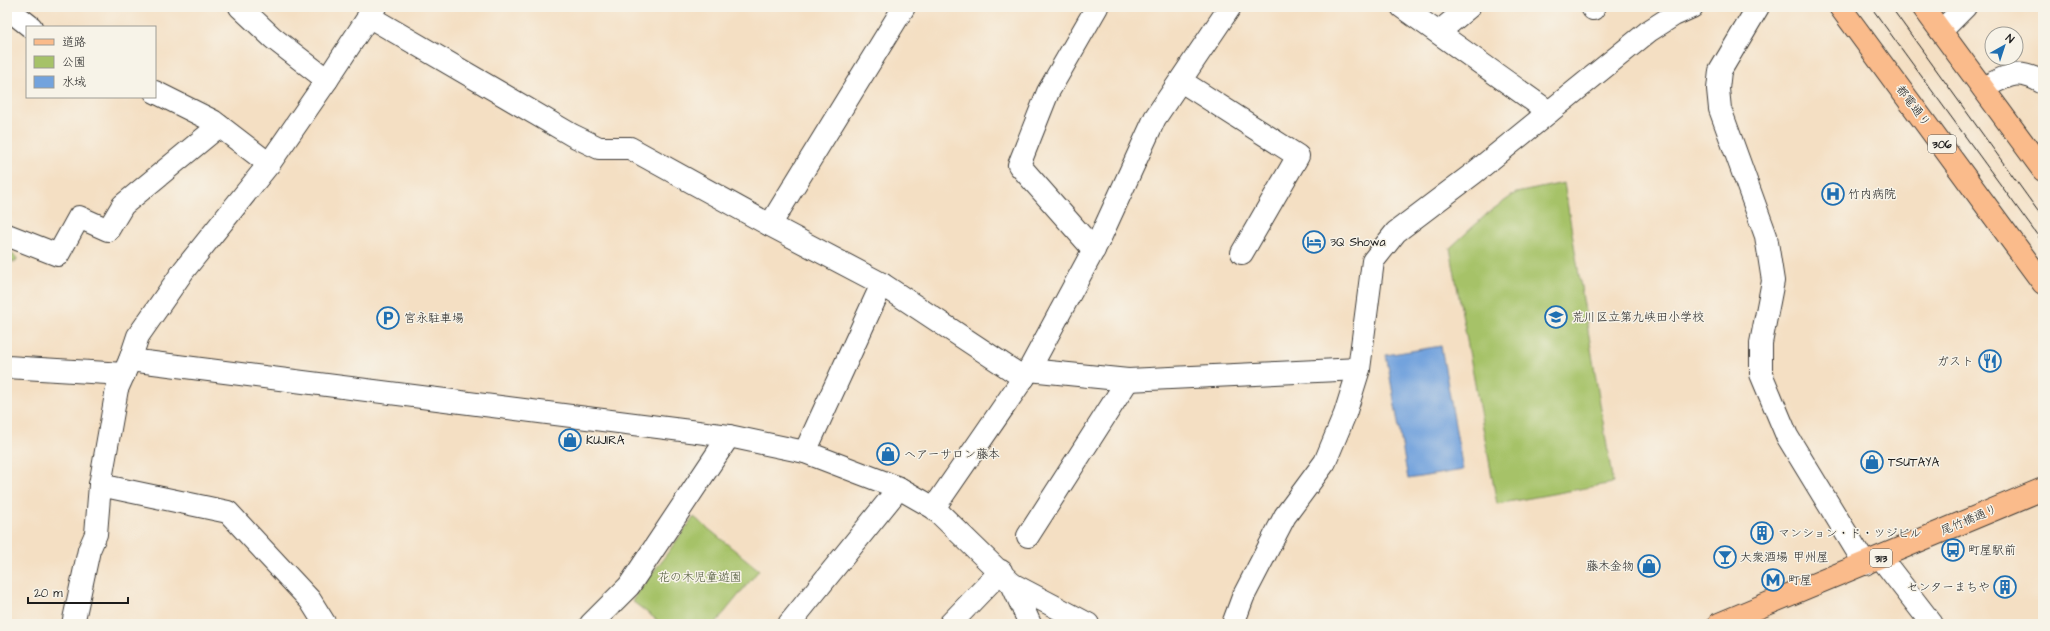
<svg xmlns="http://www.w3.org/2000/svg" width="2050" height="631" font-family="'Architects Daughter','Klee One',sans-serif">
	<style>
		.park { fill: #a6c268; stroke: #616f42 }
		.water { fill: #73a3dd; stroke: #48607c }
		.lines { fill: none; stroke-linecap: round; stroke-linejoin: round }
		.minor-casing { stroke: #3c3935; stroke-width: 24 }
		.major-casing { stroke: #3c3935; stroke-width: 24 }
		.minor { stroke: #fff; stroke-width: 22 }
		.major { stroke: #fabb8b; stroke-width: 22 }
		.tram { stroke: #1c1c1c; stroke-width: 1 }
		.labels { text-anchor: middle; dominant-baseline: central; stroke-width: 3; stroke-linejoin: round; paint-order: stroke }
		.shield { fill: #f7f3e8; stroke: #5e5c59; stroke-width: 1 }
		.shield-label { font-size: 11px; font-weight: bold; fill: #1c1c1c }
		.street-label { font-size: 12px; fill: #1c1c1c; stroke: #f7f3e8 }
		.poi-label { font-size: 12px; fill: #1c1c1c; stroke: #f7f3e8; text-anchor: start }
		.park-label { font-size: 12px; fill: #4c5637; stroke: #f7f3e8 }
	</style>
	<rect width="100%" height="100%" fill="#f7f3e8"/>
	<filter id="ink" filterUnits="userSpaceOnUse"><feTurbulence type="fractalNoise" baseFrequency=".025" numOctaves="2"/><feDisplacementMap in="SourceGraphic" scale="8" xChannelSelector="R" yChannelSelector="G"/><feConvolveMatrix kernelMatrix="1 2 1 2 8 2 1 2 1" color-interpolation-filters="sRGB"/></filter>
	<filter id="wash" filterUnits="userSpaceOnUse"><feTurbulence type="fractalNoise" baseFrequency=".012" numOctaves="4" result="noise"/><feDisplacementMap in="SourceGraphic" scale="16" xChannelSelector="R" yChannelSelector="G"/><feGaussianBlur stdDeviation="0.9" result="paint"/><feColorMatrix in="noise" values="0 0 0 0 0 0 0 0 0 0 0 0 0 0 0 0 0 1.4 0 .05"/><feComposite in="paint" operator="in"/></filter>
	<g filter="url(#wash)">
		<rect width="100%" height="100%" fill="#f4dfc3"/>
		<g class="park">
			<polygon points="1564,183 1613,483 1497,504 1450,248 1489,212 1516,193"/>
			<polygon points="7,250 17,258 16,262 7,261"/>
			<polygon points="694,517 759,570 715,624 662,624 632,601"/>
		</g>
		<polygon class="water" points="1441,346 1463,470 1408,479 1386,355"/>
	</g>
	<g filter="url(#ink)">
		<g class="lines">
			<g class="minor-casing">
				<g id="minor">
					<polyline points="240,7 273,38 327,80"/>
					<polyline points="1402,7 1549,112"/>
					<polyline points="1592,7 1593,9"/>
					<polyline points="1758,7 1720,71 1718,89 1720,109 1766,236 1773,281 1761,343 1761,374 1787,436 1865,564"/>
					<polyline points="7,8 31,27"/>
					<polyline points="368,16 572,135 599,148 630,148 770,225 882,284 1024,378"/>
					<polyline points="1941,31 1965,7"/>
					<polyline points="1439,32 1469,7"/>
					<polyline points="1181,81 1298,156 1242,253"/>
					<path d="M1983 88C2007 76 2018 67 2043 83"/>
					<polyline points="155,92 213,121 269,164"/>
					<polyline points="770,225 904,7"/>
					<polyline points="7,235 58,255 79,217 108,230 123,205 219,126"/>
					<polyline points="1094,250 1019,165 1048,92 1097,7"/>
					<polyline points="130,360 729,436 805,452 899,488 934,508 1012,584 1030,624"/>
					<polyline points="7,367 124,374"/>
					<polyline points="1029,370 1128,380 1359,369"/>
					<polyline points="805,452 882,284"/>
					<polyline points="100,485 228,512 310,600 325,624"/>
					<polyline points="934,508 1029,370 1100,238 1155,118 1230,7"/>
					<polyline points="1028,536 1128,380"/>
					<polyline points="1881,558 1932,624"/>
					<polyline points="1012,584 1088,624"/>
					<polyline points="73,624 89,550 96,534 100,485 117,389 130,360 138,336 184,270 269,164 327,80 375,7"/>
					<polyline points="591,624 629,586 729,436"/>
					<polyline points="789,624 899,488"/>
					<polyline points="950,624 1001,571"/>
					<polyline points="1233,624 1243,597 1285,516 1325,462 1345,414 1359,369 1373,261 1396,232 1474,173 1649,31 1674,15 1692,7"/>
				</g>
			</g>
			<g class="major-casing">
				<g id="major">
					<polyline points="1840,7 2043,283"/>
					<polyline points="1923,7 2043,170"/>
					<polyline points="1719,624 2043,489"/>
				</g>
			</g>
			<use href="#minor" class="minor"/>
			<use href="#major" class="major"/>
			<g class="tram">
				<polyline points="1871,7 2043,243"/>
				<polyline points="1891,7 2043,218"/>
			</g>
		</g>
	</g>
	<defs>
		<g id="hospital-ring" transform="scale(1.15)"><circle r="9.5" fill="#f7f3e8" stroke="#1f6fb2" stroke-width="1.5"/><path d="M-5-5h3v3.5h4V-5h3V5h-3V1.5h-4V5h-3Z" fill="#1f6fb2"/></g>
		<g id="hotel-ring" transform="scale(1.15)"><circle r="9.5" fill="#f7f3e8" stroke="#1f6fb2" stroke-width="1.5"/><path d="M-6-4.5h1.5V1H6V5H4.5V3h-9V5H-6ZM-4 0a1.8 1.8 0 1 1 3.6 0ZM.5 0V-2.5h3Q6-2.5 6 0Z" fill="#1f6fb2"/></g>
		<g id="school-ring" transform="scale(1.15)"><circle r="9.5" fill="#f7f3e8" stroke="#1f6fb2" stroke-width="1.5"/><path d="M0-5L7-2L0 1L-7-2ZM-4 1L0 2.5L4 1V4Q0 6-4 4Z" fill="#1f6fb2"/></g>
		<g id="parking-ring" transform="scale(1.15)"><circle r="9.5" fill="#f7f3e8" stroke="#1f6fb2" stroke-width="1.5"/><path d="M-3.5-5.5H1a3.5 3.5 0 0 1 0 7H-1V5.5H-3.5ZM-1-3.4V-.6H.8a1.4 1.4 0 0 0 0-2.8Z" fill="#1f6fb2"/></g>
		<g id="restaurant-ring" transform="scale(1.15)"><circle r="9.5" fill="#f7f3e8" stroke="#1f6fb2" stroke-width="1.5"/><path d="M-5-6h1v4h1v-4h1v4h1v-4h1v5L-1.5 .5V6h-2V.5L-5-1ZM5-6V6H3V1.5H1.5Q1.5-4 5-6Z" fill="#1f6fb2"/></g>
		<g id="shop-ring" transform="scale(1.15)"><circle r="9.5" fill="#f7f3e8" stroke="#1f6fb2" stroke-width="1.5"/><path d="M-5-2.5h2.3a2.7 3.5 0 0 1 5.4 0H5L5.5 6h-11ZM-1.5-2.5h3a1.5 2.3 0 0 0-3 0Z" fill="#1f6fb2"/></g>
		<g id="building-ring" transform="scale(1.15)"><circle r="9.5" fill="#f7f3e8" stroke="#1f6fb2" stroke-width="1.5"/><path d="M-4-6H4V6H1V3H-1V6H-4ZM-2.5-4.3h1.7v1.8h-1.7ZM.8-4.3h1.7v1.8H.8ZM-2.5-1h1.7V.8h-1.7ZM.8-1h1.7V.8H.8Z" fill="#1f6fb2"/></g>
		<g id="bus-ring" transform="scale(1.15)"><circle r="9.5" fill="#f7f3e8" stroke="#1f6fb2" stroke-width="1.5"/><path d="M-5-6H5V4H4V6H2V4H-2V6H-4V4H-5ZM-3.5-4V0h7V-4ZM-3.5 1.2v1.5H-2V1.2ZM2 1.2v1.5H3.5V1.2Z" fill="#1f6fb2"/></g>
		<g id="bar-ring" transform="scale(1.15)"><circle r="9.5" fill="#f7f3e8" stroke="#1f6fb2" stroke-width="1.5"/><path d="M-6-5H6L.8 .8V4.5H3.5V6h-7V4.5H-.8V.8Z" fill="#1f6fb2"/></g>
		<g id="metro-ring" transform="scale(1.15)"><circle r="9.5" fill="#f7f3e8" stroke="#1f6fb2" stroke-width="1.5"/><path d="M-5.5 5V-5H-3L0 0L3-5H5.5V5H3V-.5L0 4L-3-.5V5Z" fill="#1f6fb2"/></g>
	</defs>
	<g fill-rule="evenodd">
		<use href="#hospital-ring" x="1833" y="194"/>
		<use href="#hotel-ring" x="1314" y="242"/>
		<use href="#school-ring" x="1556" y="317"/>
		<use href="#parking-ring" x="388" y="318"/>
		<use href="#restaurant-ring" x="1990" y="361"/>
		<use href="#shop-ring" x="570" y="440"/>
		<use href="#shop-ring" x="888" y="454"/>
		<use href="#shop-ring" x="1872" y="462"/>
		<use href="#building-ring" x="1762" y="533"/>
		<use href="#bus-ring" x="1953" y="550"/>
		<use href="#bar-ring" x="1725" y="557"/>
		<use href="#shop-ring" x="1649" y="566"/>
		<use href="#metro-ring" x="1773" y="580"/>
		<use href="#building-ring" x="2005" y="587"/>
	</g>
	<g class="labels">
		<g class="shield">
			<rect x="1928" y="135" width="28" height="18" rx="3"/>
			<rect x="1870" y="549" width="22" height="18" rx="3"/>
		</g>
		<g class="shield-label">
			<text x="1942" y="144">306</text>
			<text x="1881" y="558">313</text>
		</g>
		<g class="street-label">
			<text transform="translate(1913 106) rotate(53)">都電通り</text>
			<text transform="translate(1969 520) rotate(-23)">尾竹橋通り</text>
		</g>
		<g class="poi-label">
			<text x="1848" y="194">竹内病院</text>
			<text x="1330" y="242">3Q Showa</text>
			<text x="1572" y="317">荒川区立第九峡田小学校</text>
			<text x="404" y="318">宮永駐車場</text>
			<text x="1974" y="361" text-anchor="end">ガスト</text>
			<text x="586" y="440">KUJIRA</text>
			<text x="904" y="454">ヘアーサロン藤本</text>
			<text x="1888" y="462">TSUTAYA</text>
			<text x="1778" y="533">マンション・ド・ツジビル</text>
			<text x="1968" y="550">町屋駅前</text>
			<text x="1740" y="557">大衆酒場 甲州屋</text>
			<text x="1634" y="566" text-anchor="end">藤木金物</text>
			<text x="1788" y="580">町屋</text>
			<text x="1990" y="587" text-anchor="end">センターまちや</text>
		</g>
		<g class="park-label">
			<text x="700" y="577">花の木児童遊園</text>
		</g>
	</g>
	<rect width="2050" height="631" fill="none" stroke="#f7f3e8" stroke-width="24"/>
	<rect x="26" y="26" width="130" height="72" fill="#f7f3e8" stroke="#9f9d96"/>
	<rect x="34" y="39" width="20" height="6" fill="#fabb8b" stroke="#9f9d96"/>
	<text x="62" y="46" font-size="12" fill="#1c1c1c">道路</text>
	<rect x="34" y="56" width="20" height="12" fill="#a6c268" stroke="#9f9d96"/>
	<text x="62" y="66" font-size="12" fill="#1c1c1c">公園</text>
	<rect x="34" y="76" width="20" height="12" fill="#73a3dd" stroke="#9f9d96"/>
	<text x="62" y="86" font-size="12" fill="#1c1c1c">水域</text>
	<g transform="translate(2004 46) rotate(39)"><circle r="19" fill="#f7f3e8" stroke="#9f9d96"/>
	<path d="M0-3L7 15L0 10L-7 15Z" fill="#1f6fb2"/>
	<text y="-6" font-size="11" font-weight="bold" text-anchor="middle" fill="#1c1c1c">N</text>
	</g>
	<path d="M28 597v6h100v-6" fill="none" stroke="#1c1c1c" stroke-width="2"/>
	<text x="34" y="597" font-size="12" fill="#1c1c1c" stroke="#f7f3e8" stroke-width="3" paint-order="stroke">20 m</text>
</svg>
